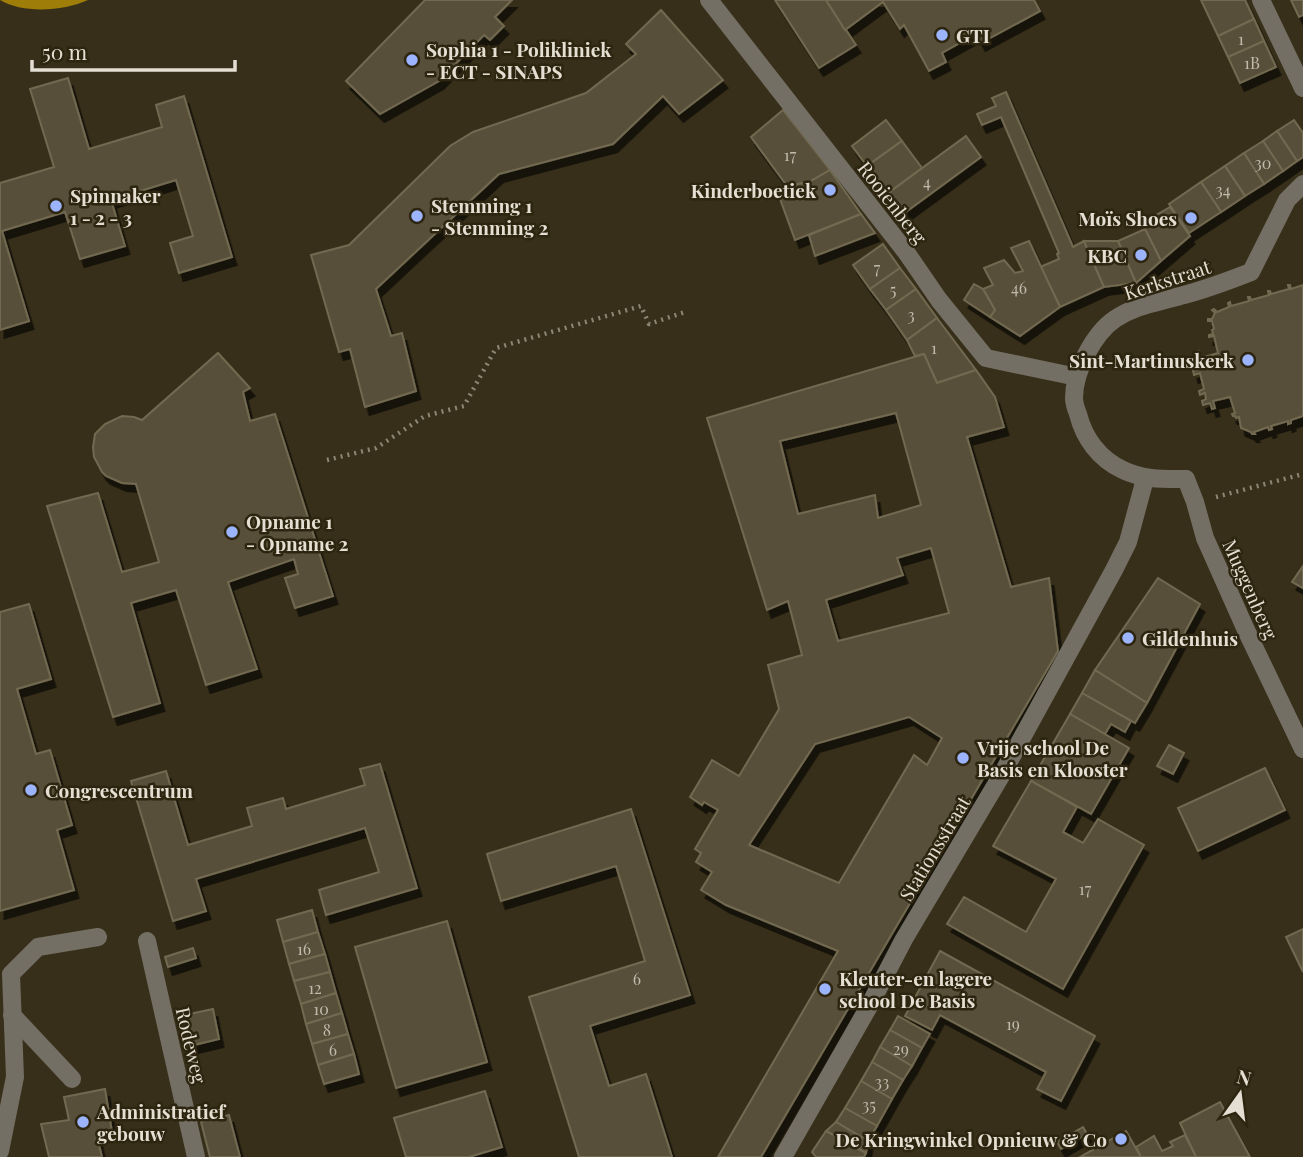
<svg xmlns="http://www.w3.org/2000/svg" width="1303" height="1157" font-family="'Playfair Display',serif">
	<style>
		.water { fill: #9e7d09 }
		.building { fill: #59503a; stroke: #726951; stroke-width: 2; fill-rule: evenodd; filter: url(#shadow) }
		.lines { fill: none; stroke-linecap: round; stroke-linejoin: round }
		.path { stroke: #8c8674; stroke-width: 4.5; stroke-dasharray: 2 5; stroke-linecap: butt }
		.minor { stroke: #736f64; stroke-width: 18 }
		.poi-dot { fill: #9bb4fd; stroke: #2d250f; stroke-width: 2.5 }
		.labels { text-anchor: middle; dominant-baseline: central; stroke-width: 5; stroke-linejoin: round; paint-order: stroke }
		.number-label { font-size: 16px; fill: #c1bbac }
		.poi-label { font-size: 19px; font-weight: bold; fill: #e4dfd2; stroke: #2d250f; text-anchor: start }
		.street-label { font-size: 19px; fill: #e4dfd2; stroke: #2d250f }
	</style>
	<defs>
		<filter id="shadow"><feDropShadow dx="4.5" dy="8" stdDeviation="0" flood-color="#0009"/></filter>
	</defs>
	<rect width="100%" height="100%" fill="#372f19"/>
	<path class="water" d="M0 0H88C64 11 23 14 0 0Z"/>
	<g class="building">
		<polygon points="425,0 512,0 495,17 504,26 490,40 484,35 439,81 380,114 346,81"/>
		<polygon points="775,0 826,0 856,45 819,68"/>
		<polygon points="826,0 1034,0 1040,11 981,43 976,34 942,53 946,62 929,71 904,25 900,29 883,2 845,30"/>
		<polygon points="1201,0 1245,0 1254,19 1218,36"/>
		<polygon points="1291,0 1303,0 1303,15 1299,17"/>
		<polygon points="661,10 723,80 679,114 663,96 613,144 499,174 376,289 391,336 402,333 416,391 365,407 350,349 339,352 311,255 349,245 450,146 473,132 586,93 636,54 626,44"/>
		<polygon points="1254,19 1264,41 1228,57 1218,36"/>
		<polygon points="1264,41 1276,67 1240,83 1228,57"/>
		<polygon points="68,78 89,149 162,127 156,105 184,96 232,257 179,273 170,243 193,236 176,180 111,200 125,246 80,259 65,212 2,231 29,321 0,330 0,183 54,167 30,89"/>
		<polygon points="1006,92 1073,247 1084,241 1104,287 1060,307 1040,267 1059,259 1057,254 1059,253 1001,117 982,125 977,114 996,106 992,98"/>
		<polygon points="783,110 830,170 809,182 787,186 751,137"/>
		<polygon points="886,120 902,141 867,166 852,146"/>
		<polygon points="1294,120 1303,133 1303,157 1297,161 1277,131"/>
		<polygon points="1277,131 1297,161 1283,171 1263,141"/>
		<polygon points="966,136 981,157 903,214 888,193"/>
		<polygon points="902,141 922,168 888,193 867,166"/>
		<polygon points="1263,141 1283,171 1264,184 1244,153"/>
		<polygon points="1244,153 1264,184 1245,196 1225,166"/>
		<polygon points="1225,166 1245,196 1221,212 1201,182"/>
		<polygon points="830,170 861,214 795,240 776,188 809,182"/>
		<polygon points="1201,182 1221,212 1189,233 1169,204"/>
		<polygon points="1170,207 1190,236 1161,261 1145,229 1155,223 1153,217"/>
		<polygon points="861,214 875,233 815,256 809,235"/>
		<polygon points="1145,229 1161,261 1136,283 1118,241"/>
		<polygon points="1029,241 1060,307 1020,336 990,317 995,310 983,289 993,285 984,268 1004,260 1015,273 1023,271 1011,248"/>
		<polygon points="1084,241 1118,241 1136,283 1104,287"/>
		<polygon points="883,244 900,268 870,289 853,265"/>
		<polygon points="900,268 916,289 886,310 870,289"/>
		<polygon points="974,284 983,289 995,310 990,317 964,300"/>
		<polygon points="1288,285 1290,285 1291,289 1303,285 1303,416 1291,420 1291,423 1288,424 1288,421 1271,426 1272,429 1269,430 1268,427 1254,432 1255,434 1252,434 1251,432 1241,428 1239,417 1236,418 1235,416 1233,416 1232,414 1235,413 1230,397 1213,401 1215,408 1212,409 1210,403 1203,405 1202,401 1206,399 1205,393 1200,395 1199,391 1204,389 1200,373 1194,375 1193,371 1200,369 1198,363 1191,365 1190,361 1198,359 1196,352 1199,351 1201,358 1218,353 1214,336 1209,337 1209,335 1213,334 1212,330 1214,329 1212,321 1208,321 1208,319 1212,319 1215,313 1212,310 1214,309 1217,312 1229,307 1228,303 1230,302 1231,306 1249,301 1248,297 1250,297 1251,300 1269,295 1268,291 1270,291 1271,294 1289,289"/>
		<polygon points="916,289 937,318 907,340 886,310"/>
		<polygon points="937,318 976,370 937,383 924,354 915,356 907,340"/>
		<polygon points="218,353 250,388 243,392 250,421 275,414 333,596 295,608 285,578 298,574 294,559 228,582 257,669 206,685 176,590 131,603 160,703 113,717 47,506 98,493 122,572 159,562 136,484 122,483 106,476 102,472 94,457 93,447 95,434 105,424 122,416 134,417 142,420"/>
		<path d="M924 354 937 383 976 370 995 397 1004 427 967 437 1011 587 1049 578 1058 651 761 1157H718L838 951 726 905 701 890 712 872 696 862 701 853 695 849 718 810 704 802 702 805 690 797 712 760 739 776 779 709 768 665 802 655 788 601 767 610 707 418ZM896 413 921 505 878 518 875 495 798 514 780 441ZM931 548 949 613 838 641 826 600 903 575 897 558ZM909 717 942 738 927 765 914 755 839 883 749 845 815 744Z"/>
		<polygon points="1303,566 1303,588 1292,582"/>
		<polygon points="1158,578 1200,604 1147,703 1095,670"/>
		<polygon points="29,604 51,679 17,689 36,754 50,750 72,825 57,830 74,890 0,911 0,612"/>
		<polygon points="1095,670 1147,703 1135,723 1082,693"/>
		<polygon points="1082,693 1131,721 1125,732 1111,724 1105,734 1070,714"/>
		<polygon points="1070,714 1129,748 1091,814 1031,781"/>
		<polygon points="1169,745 1184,753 1173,774 1157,766"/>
		<polygon points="380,764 417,888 326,915 319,890 379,872 365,828 196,879 206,911 173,921 131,781 166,771 188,845 252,826 247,808 283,798 286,809 365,785 360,769"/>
		<polygon points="1265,768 1285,810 1198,851 1178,808"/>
		<polygon points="1031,781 1077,807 1063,832 1083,843 1098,819 1144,845 1063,989 947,924 964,897 1026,932 1056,879 993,846"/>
		<polygon points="631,809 690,995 590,1026 609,1086 646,1074 672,1157 579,1157 529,997 645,961 616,866 501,901 487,854"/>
		<polygon points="312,910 318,932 283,942 277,920"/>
		<polygon points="447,921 487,1062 396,1088 355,947"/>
		<polygon points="1303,929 1303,972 1286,937"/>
		<polygon points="318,932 325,954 289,964 283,942"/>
		<polygon points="193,948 196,958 168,967 165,957"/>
		<polygon points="940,951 1095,1036 1061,1101 1037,1089 1046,1072 940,1015 932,1030 905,1016"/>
		<polygon points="325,954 330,972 294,981 289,964"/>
		<polygon points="330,972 336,993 301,1004 294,981"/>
		<polygon points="336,993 342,1013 306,1024 301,1004"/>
		<polygon points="213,1009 219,1039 186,1047 180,1016"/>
		<polygon points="342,1013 348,1034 312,1044 306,1024"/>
		<polygon points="898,1016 930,1034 922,1048 890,1030"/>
		<polygon points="890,1030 922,1048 912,1066 880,1047"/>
		<polygon points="348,1034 354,1054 318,1065 312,1044"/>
		<polygon points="880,1047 912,1066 903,1080 872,1062"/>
		<polygon points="354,1054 359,1074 324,1084 318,1065"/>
		<polygon points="872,1062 903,1080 892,1099 861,1081"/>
		<polygon points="861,1081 892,1099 877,1126 845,1108"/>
		<polygon points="105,1089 112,1132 97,1136 102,1157 49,1157 41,1124 69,1120 64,1097"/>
		<polygon points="485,1091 502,1147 469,1157 406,1157 394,1118"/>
		<polygon points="1220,1102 1250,1157 1196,1157 1180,1123"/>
		<polygon points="845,1108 877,1126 868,1141 836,1122"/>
		<polygon points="229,1115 240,1157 210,1157 201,1122"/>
		<polygon points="836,1122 868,1141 866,1153 826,1131"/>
		<polygon points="1083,1127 1087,1134 1061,1149 1057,1142"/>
		<polygon points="826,1131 866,1153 864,1157 816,1157 812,1152"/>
		<polygon points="1126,1131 1141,1157 1080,1157"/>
		<polygon points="1185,1135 1196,1157 1141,1157 1136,1147 1154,1136 1162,1151 1173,1146 1170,1142"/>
	</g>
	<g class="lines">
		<g class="path">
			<polyline points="327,460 376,448 425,416 464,406 496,348 641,306 649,324 685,312"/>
			<polyline points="1216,497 1303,474"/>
		</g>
		<g class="minor">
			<polyline points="709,0 906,252 939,300 986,358 1077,377"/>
			<polyline points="1261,0 1303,88"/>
			<path d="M1303 184 1287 200 1251 272C1228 281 1204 290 1180 296 1156 303 1136 305 1115 319 1093 334 1074 372 1074 398 1074 403 1076 409 1078 414 1084 438 1099 459 1123 470 1144 480 1163 479 1186 479L1195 502 1205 538 1246 630 1303 749"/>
			<polyline points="147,941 196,1157"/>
			<polyline points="12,1015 72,1079"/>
			<polyline points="0,1151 15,1077 11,974 38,947 98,937"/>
			<polyline points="783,1157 868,1008 904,939 1001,776 1114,570 1128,542 1145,479"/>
		</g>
	</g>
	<g class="poi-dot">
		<circle cx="942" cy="35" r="7"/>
		<circle cx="412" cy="60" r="7"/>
		<circle cx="830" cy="190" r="7"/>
		<circle cx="56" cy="206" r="7"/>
		<circle cx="417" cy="216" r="7"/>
		<circle cx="1191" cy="218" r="7"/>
		<circle cx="1141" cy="255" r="7"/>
		<circle cx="1248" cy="360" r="7"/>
		<circle cx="232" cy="532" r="7"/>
		<circle cx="1128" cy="638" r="7"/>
		<circle cx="963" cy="758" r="7"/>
		<circle cx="31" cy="790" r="7"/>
		<circle cx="825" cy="989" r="7"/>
		<circle cx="83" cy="1122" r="7"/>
		<circle cx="1121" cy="1139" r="7"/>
	</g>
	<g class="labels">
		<g class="number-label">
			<text x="1241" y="38">1</text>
			<text x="1252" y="62">1B</text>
			<text x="790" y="154">17</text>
			<text x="1263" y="162">30</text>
			<text x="927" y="181">4</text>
			<text x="1223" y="189">34</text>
			<text x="877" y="267">7</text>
			<text x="1019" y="287">46</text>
			<text x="893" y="289">5</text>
			<text x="911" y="314">3</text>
			<text x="934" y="347">1</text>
			<text x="1085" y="888">17</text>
			<text x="304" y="948">16</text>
			<text x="637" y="978">6</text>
			<text x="315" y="987">12</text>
			<text x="321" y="1008">10</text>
			<text x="1013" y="1023">19</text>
			<text x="327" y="1029">8</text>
			<text x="901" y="1048">29</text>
			<text x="333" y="1049">6</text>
			<text x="882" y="1081">33</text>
			<text x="869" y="1104">35</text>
		</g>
		<g class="poi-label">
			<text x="956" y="35">GTI</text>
			<text x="426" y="49">Sophia 1 - Polikliniek<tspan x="426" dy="22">- ECT - SINAPS</tspan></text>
			<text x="816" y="190" text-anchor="end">Kinderboetiek</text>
			<text x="70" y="195">Spinnaker<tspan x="70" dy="22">1 - 2 - 3</tspan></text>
			<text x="431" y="205">Stemming 1<tspan x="431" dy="22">- Stemming 2</tspan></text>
			<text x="1177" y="218" text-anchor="end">Moïs Shoes</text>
			<text x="1127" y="255" text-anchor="end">KBC</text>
			<text x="1234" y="360" text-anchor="end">Sint-Martinuskerk</text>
			<text x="246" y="521">Opname 1<tspan x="246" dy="22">- Opname 2</tspan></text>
			<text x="1142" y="638">Gildenhuis</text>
			<text x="977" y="747">Vrije school De<tspan x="977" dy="22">Basis en Klooster</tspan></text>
			<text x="45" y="790">Congrescentrum</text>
			<text x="839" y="978">Kleuter-en lagere<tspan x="839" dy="22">school De Basis</tspan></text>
			<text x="97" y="1111">Administratief<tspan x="97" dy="22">gebouw</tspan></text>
			<text x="1107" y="1139" text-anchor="end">De Kringwinkel Opnieuw &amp; Co</text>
		</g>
		<g class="street-label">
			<text transform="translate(893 202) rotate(52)">Rooienberg</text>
			<text transform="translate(1167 279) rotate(-18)">Kerkstraat</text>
			<text transform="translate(1251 589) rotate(66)">Muggenberg</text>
			<text transform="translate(934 848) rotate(-59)">Stationsstraat</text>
			<text transform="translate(192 1045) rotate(77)">Rodeweg</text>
		</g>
	</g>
	<g transform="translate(1240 1094) rotate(14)" stroke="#2d250f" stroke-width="5" paint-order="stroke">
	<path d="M0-5L12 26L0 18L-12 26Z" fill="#e4dfd2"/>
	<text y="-10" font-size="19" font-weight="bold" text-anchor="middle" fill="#e4dfd2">N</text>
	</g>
	<path d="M32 60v10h203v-10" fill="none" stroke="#e4dfd2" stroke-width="3.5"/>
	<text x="42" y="60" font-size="21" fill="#e4dfd2" stroke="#2d250f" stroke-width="5" paint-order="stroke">50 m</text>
</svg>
